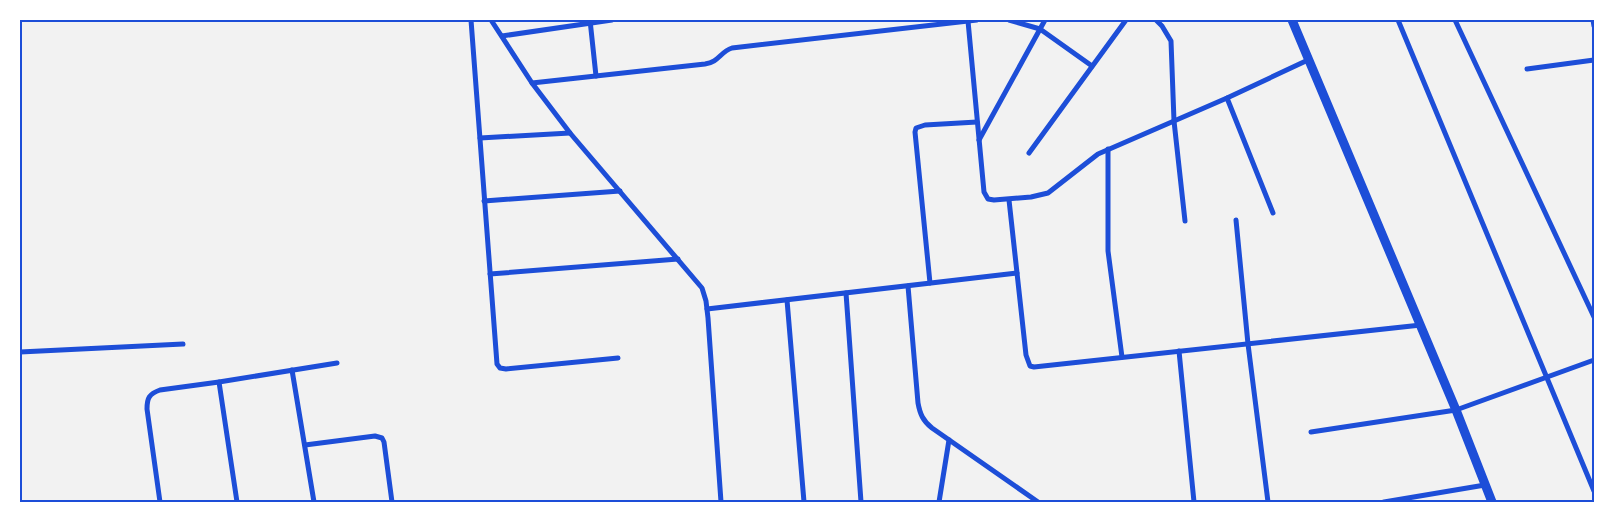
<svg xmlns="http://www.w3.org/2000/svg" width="1614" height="522" font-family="'Alegreya Sans',sans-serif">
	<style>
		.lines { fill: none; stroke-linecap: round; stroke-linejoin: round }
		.minor { stroke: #1d4ed8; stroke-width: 5 }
		.primary { stroke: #1d4ed8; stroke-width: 9 }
		.neatline { fill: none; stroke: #1d4ed8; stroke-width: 2 }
	</style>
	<rect width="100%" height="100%" fill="#f2f2f2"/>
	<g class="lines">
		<g class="minor">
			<polyline points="471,20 497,364 500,368 506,369 618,358"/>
			<polyline points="491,20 532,83 570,133 702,288 706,301 708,318 721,502"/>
			<polyline points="590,20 596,76"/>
			<polyline points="1009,20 1040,29 1092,66"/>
			<polyline points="1156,20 1162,26 1171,41 1174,121 1185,221"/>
			<polyline points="1398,20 1594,491"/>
			<polyline points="1455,20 1594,317"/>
			<polyline points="1593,20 1594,26"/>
			<polyline points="968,21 984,192 988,199 994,200 1031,197 1048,193 1098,154 1227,98 1308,60"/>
			<polyline points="502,36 612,20"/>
			<polyline points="1527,69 1594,60"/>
			<path d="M532 83 705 64C719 62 720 52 732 48L977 20"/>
			<polyline points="1227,98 1273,213"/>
			<polyline points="480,138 570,133"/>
			<polyline points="979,140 1045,20"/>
			<polyline points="1108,149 1108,251 1122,357"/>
			<polyline points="1029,153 1126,20"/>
			<polyline points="1009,200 1026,355 1030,366 1034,367 1421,325"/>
			<polyline points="484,201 620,191"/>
			<polyline points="1236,220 1248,344 1268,502"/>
			<polyline points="490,274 678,259"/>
			<polyline points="930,283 915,132 916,128 925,125 977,122"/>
			<path d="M908 286 918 403C920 414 923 421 932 428L1038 502"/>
			<polyline points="846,293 861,502"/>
			<polyline points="787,300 804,502"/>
			<polyline points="707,309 1017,273"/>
			<polyline points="1179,351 1194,502"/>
			<polyline points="20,352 183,344"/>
			<polyline points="292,370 314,502"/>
			<polyline points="219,382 237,502"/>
			<polyline points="1311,432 1456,410 1594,360"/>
			<polyline points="305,445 375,436 382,438 384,442 392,502"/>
			<path d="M160 502 147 409C147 398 149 394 160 390L219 382 337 363"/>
			<polyline points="939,502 949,440"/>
			<polyline points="1384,502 1485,485"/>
		</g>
		<polyline class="primary" points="1292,20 1456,410 1492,502"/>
	</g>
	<rect width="1614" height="522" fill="none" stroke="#ffffff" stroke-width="42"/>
	<rect x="21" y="21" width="1572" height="480" class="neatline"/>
</svg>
